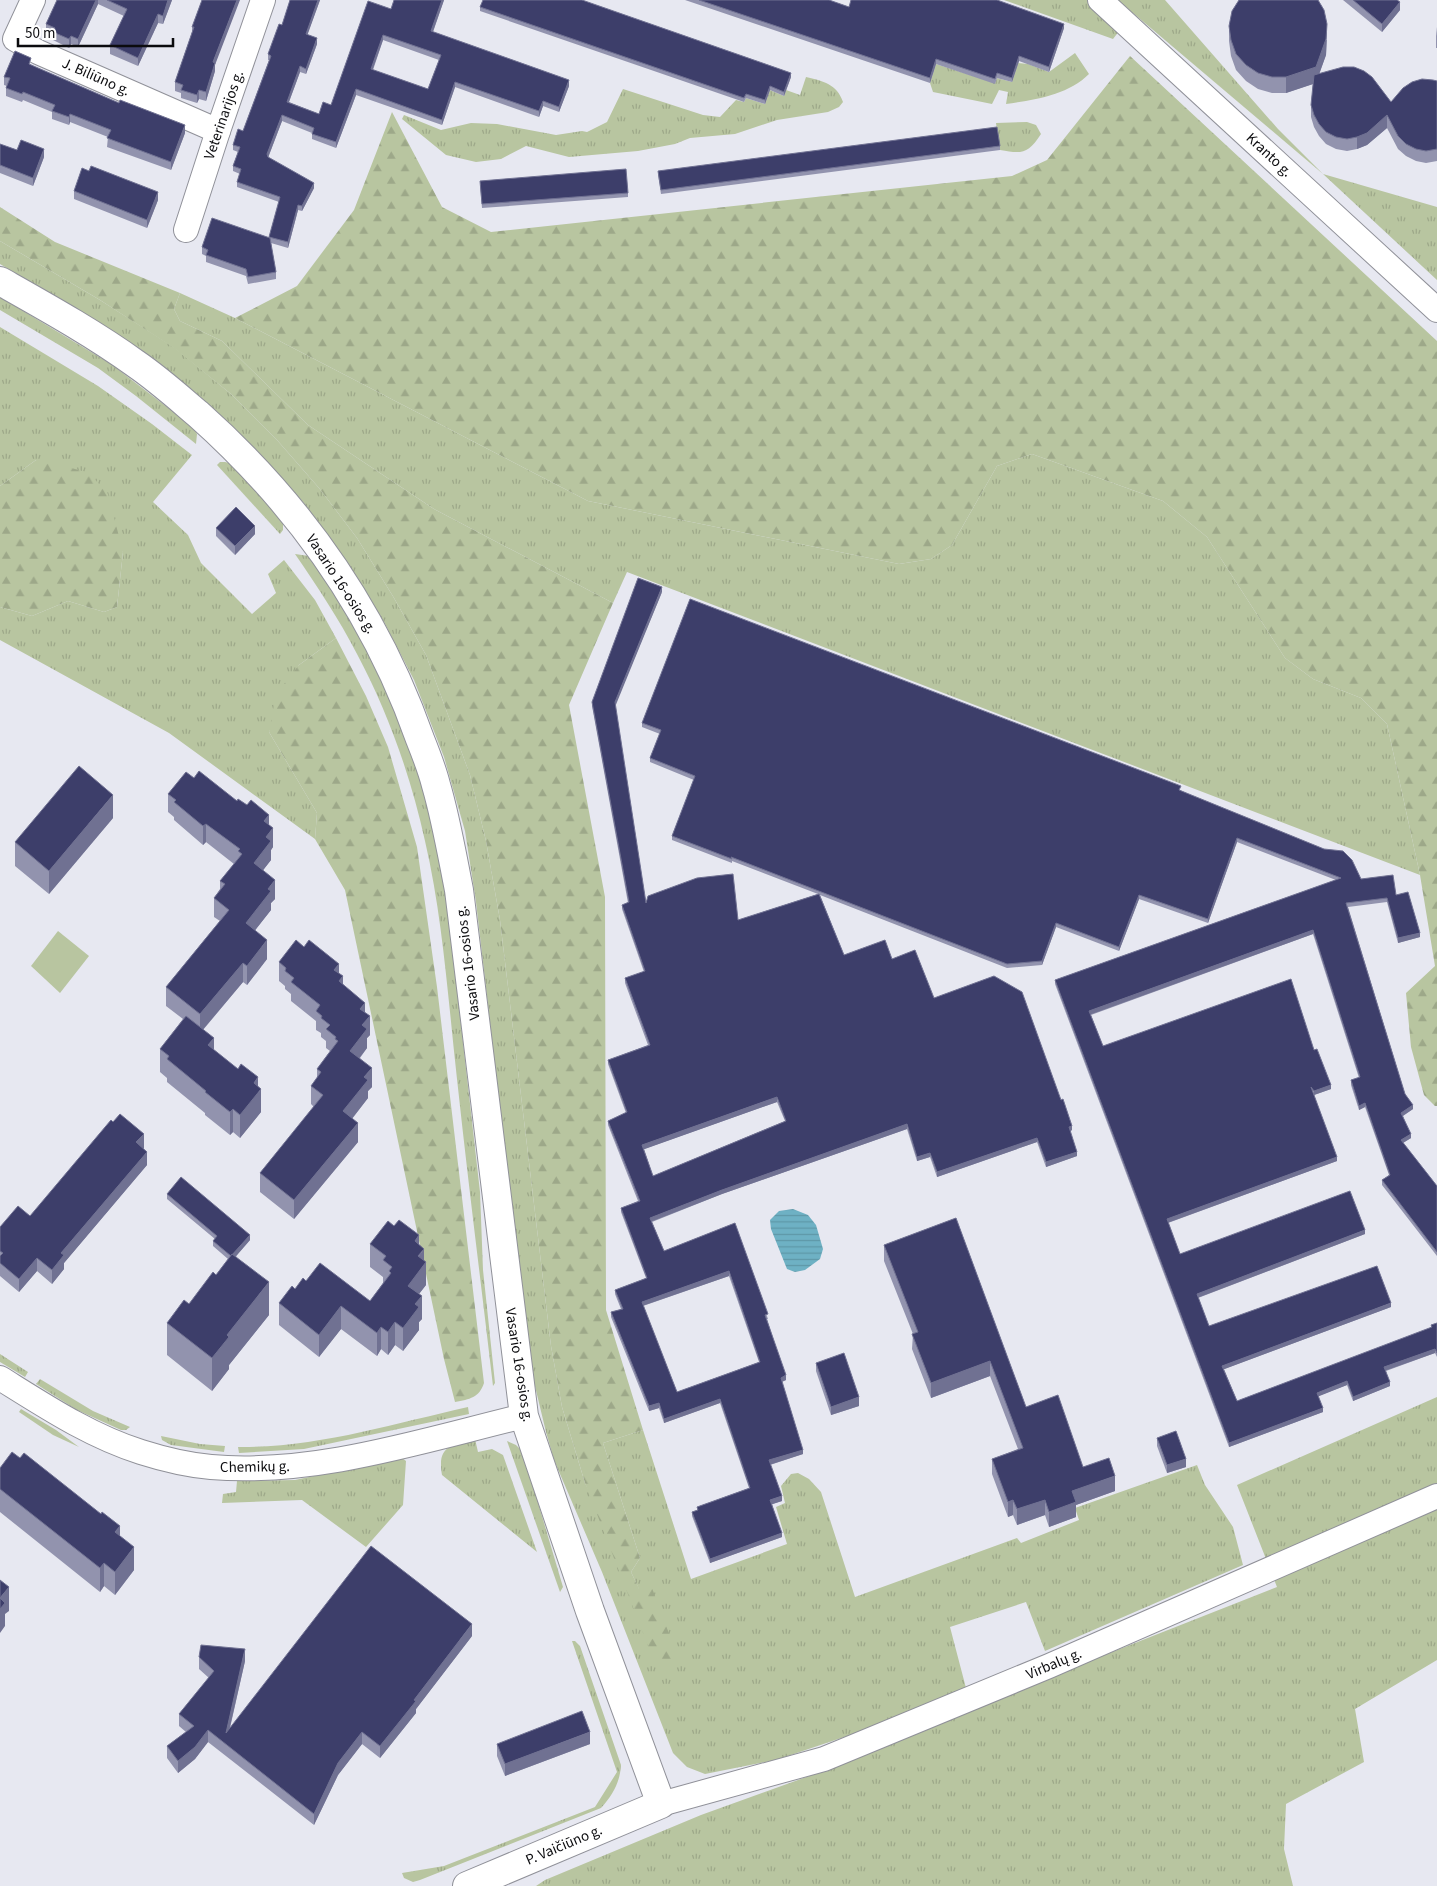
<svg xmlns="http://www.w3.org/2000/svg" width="1437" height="1886" font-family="'Source Sans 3',sans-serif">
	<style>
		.grass { fill: url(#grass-tufts) }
		.forest { fill: url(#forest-firs) }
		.park { fill: #b8c5a0 }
		.water { fill: url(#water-rules) }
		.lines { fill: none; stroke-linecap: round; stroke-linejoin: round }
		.street-casing { stroke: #909199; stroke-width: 26 }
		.secondary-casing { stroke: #909199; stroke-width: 30 }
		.street { stroke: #fff; stroke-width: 24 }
		.secondary { stroke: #fff; stroke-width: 28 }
		.wall { fill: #9293ae; fill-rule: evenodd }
		.shaded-wall { fill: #707192 }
		.building { fill: #3d3e6a; stroke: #707192; fill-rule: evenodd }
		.labels { text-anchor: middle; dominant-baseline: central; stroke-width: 5; stroke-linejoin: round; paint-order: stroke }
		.street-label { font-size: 15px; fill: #0b0b0e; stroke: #fff }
	</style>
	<defs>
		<pattern id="grass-tufts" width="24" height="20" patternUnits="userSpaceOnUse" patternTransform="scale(1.25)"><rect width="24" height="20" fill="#b8c5a0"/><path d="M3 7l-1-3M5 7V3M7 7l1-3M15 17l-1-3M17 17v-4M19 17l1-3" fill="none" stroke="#9da889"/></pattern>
		<pattern id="forest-firs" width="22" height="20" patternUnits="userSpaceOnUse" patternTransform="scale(1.25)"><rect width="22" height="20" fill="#b8c5a0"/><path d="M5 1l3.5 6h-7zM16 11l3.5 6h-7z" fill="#9da889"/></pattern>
		<pattern id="water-rules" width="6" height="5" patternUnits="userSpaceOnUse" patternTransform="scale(1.25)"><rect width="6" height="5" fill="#6eb1c4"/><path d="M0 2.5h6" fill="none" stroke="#5e97a7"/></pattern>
	</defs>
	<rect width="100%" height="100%" fill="#e7e8f1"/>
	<g class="grass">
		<polygon points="1004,0 1165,0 1278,129 1323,174 1437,207 1437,280 1323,174 1133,13 1113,39"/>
		<path d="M1075 53 1089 74C1068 95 1035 100 1006 104L1008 92 999 90 992 104 933 92 930 83 936 64 995 83 997 78 1012 82 1018 63 1028 64 1049 72Z"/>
		<path d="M806 77C823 81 837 84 843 102L839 107 828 112 777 120 735 134 690 138 675 144 638 151 569 157 526 146 501 159 476 162 446 155 402 119 404 115 441 130 471 123 497 124 556 135 582 131 587 132 607 122 623 89 703 115 720 117 736 100 744 102 746 98 765 104 770 90 784 96 786 90 800 95Z"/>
		<path d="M1027 122 1036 125 1041 134C1028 154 1022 154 1000 150L996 123Z"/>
		<polygon points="0,241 100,300 175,348 231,394 277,440 319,488 357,538 394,598 426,655 470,775 486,841 500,920 551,1346 562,1407 585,1483 639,1589 631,1572 640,1558 603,1443 643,1430 691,1579 787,1544 776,1507 785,1503 781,1486 791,1474 798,1473 809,1479 821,1492 855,1597 1017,1538 1021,1543 1079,1520 1075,1508 1197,1465 1205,1485 1233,1527 1243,1565 1045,1651 1026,1602 950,1627 966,1688 859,1732 776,1760 705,1774 687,1767 673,1753 602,1572 554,1460 546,1432 533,1378 523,1307 476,902 465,831 444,757 414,680 384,622 344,558 303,502 263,459 104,326 0,264"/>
		<polygon points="180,293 235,318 588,501 899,564 931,559 952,545 997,466 1032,454 1163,501 1207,537 1285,658 1313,679 1361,698 1387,724 1420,875 627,572 613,603 434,509 308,425 222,341 180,321 174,309"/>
		<polygon points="0,297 111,364 193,427 197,434 196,444 136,396 98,368 0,310"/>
		<polygon points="0,327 98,386 152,424 192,455 153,502 188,535 201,563 252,614 276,593 268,574 284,560 315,600 336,638 299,665 269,732 317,813 315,839 169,733 0,640 0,607 32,616 68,601 104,612 117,607 123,552 36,460 0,486"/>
		<polygon points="220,462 225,462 233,464 283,519 283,530 280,534 217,465"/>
		<path d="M295 554 309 556 314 561 350 618 380 672 421 778 435 832 445 883 480 1192 483 1270 495 1383 493 1386C481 1283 468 1181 457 1079 448 999 443 919 425 841 411 777 388 712 357 654 339 619 317 586 295 554Z"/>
		<polygon points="0,1354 28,1372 25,1377 0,1362"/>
		<polygon points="40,1379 93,1411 130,1427 126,1430 121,1430 77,1410 36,1384"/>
		<polygon points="1437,1397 1437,1660 1355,1709 1364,1762 1286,1804 1284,1849 1293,1886 536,1886 545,1880 701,1815 834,1767 1102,1656 1277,1587 1237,1485"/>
		<path d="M468 1407 469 1414 304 1449 239 1453 238 1447C316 1448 392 1424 468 1407Z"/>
		<polygon points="21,1409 56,1430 79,1447 53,1435 19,1412"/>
		<polygon points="161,1436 200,1444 225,1446 224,1452 171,1445 162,1440"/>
		<path d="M475 1439 478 1452 492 1449 503 1455 537 1552 442 1475C437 1445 451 1446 475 1439Z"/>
		<polygon points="507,1441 516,1445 523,1452 563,1587 560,1592"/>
		<polygon points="397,1458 402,1458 406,1461 403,1505 366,1547 302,1500 222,1503 223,1494 236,1492 237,1481 295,1480"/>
		<path d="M572 1641H575L580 1646 621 1765C620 1782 613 1795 601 1808L420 1880 413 1882 404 1878 402 1873 444 1866 595 1807 617 1772Z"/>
	</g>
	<g class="forest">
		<polygon points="1130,56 1437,341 1437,1106 1435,1106 1424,1095 1411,1047 1406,993 1435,966 1420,875 1387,724 1361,698 1313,679 1285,658 1207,537 1163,501 1032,454 997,466 952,545 931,559 899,564 588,501 235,318 297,286 354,210 392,112 442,207 491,232 1012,176 1047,160"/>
		<polygon points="0,207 55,242 180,293 174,309 180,321 222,341 308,425 434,509 613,603 569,705 605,897 606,1310 643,1430 603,1443 640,1558 631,1572 639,1589 652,1588 674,1647 669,1673 658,1672 585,1483 562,1407 551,1346 500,920 486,841 470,775 426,655 394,598 357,538 319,488 277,440 231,394 174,348 100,300 0,241"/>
		<polygon points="36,460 47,461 89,473 108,494 123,552 117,607 104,612 68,601 32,616 0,607 0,486"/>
		<path d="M336 638 366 696 388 747 417 847 437 987 484 1383C479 1398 470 1399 455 1402L444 1359 345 890 315 839 317 813 269 732 276 694 299 665Z"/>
	</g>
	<polygon class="park" points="58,931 89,956 60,993 31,966"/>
	<polygon class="water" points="793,1209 808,1215 816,1225 823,1249 820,1259 805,1270 795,1272 787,1269 771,1229 770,1220 779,1211"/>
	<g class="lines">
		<g class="street-casing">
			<g id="street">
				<polyline points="33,0 15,39 38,52 218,131"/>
				<polyline points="1100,0 1437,310"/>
				<polyline points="186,230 218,131 263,0"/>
				<path d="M0 1378C45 1406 90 1436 141 1452 163 1459 188 1465 211 1467 315 1476 424 1440 524 1416"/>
				<polyline points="661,1804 824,1759 1049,1666 1437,1496"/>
			</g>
		</g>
		<g class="secondary-casing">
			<path id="secondary" d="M0 281C46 307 93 333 136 364 158 379 178 397 198 414 299 504 375 611 420 739 426 754 432 769 436 785 446 819 452 855 459 890L524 1416 590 1611 661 1804 467 1886"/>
		</g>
		<use href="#street" class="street"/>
		<use href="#secondary" class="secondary"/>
	</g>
	<g class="wall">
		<polygon points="57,0 172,0 163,24 158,23 138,66 110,54 110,45 124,16 98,4 78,47 71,44 69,48 53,40 53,36 46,32 46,24"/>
		<polygon points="202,0 215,65 215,71 206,101 199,99 197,103 181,98 181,93 175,91 175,82 192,32 192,27"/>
		<path d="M290 0H320L307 35 317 44 306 74 300 72 289 102 319 114 331 105 391 9 444 0 433 32 569 86 559 112 543 106 539 117 455 87 442 125 356 95 336 148 312 139V133L282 121 268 158 314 188 302 211 298 210 288 248 271 243 276 272V279L248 284 246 276 206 262V256L202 254V247L269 238 279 202 237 187V182L240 174 233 171V166L238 152 233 150V145L243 131 269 60H268V54L282 25ZM383 40 439 60 428 89 373 70Z"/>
		<polygon points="685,0 829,0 849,7 1064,28 1049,72 1019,61 1012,82 997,78 995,84 936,64 930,83"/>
		<polygon points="1343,0 1397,0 1400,10 1382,32"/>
		<polygon points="480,7 791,77 784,96 770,90 765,104 746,98 744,102 480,11"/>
		<polygon points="1229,26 1327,40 1326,55 1319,74 1391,102 1437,81 1437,161 1426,163 1416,161 1406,156 1398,149 1387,128 1367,145 1357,149 1347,151 1336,149 1326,144 1319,136 1314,127 1311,117 1311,105 1313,84 1286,93 1272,93 1258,89 1246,81 1236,70 1231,56 1229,41"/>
		<polygon points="1437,27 1437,48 1436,48 1436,36"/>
		<polygon points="31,65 185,133 171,170 107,147 108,137 70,122 69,125 52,119 52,112 23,100 22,102 6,96 6,88 7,86 4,85 4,77"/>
		<polygon points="0,144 17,150 44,157 33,186 0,173"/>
		<polygon points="1000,146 1000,150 661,194 658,175 658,171"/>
		<polygon points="480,185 628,193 628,197 482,208"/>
		<polygon points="74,191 158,200 147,228 74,199"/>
		<polygon points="216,528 255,534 235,555 216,536"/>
		<path d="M662 592 615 705 646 903 738 920 818 894 732 861V863L672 840V836L694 780 650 762V758L660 734 642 727V723L1180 790 1361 879 1396 895 1420 937 1398 943 1387 902 1348 907 1405 1094 1413 1109 1403 1116 1411 1138 1403 1143 1437 1186V1256L1382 1185V1180L1389 1175 1365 1107 1359 1110 1351 1085V1080L1359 1078 1313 934 1091 1015 1103 1046 1314 1050 1331 1089 1314 1095 1337 1161 1168 1223 1180 1254 1365 1234 1198 1298 1209 1326 1391 1307 1224 1369 1237 1401 1431 1328V1325L1437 1323V1357L1435 1353 1386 1371 1390 1386 1353 1401 1347 1385 1318 1396 1323 1412 1229 1447 1055 984V980L1336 880 1237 842 1208 923 1139 899 1119 951 1056 927 1042 965 1007 968 820 895 844 955 892 959 934 998 1061 1100 1072 1130 1070 1131 1077 1156 1046 1167 1037 1142 937 1177 930 1157 917 1161 907 1129 722 1194 652 1222 664 1251 735 1223 768 1319H767L786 1380 782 1382 803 1454 770 1465 782 1501 772 1504 782 1537 710 1563 692 1516V1512L697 1510V1507L749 1488 720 1403 664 1423 659 1408 649 1411 611 1317V1312L621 1309 615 1294V1290L646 1278 621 1212V1208L638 1201 608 1125V1121L626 1113 608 1064V1060L648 1045 625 983V978L644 972 622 909V905L628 903 592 706V702ZM777 1102 785 1121 653 1176 644 1149ZM729 1276 759 1362 677 1392 643 1306Z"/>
		<polygon points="194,778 237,801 269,825 273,847 271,850 271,860 263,870 275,899 271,903 271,910 255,930 267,959 247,985 243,982 203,1030 214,1050 258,1086 261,1112 240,1138 233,1132 230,1135 205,1115 205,1113 167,1082 167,1078 160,1072 160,1049 183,1019 166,1006 166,987 220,921 214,917 214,898 220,889 220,881 234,864 206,842 203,845 174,820 174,817 168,812 168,794"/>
		<polygon points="113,818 49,894 15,866 15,842"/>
		<polygon points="279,962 339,974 343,985 365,1013 370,1035 367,1038 367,1048 360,1058 372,1087 368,1091 368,1098 352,1119 358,1142 294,1219 260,1192 260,1173 314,1107 311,1104 311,1086 317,1078 317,1069 330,1051 326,1048 326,1041 321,1037 321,1033 316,1030 316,1021 291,1001 291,994 285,989 285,986 279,981"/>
		<polygon points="143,1148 147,1165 64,1263 64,1269 52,1284 37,1271 19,1292 0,1276 0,1227 30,1216"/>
		<polygon points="167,1194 250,1240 236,1256 269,1315 229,1365 229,1369 212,1391 167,1355 167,1323 189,1304 216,1275 228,1259 213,1246 213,1241 215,1239 167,1199"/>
		<polygon points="956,1218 1026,1407 1083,1467 1115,1491 1076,1505 1076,1517 1049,1527 1045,1515 1017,1525 1013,1515 1008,1517 992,1474 992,1459 1018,1449 990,1376 931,1398 912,1349 913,1334 884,1261 884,1245"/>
		<polygon points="370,1244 419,1245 424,1261 426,1285 419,1294 422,1319 419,1322 419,1330 403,1351 395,1345 388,1355 381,1349 377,1356 341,1329 319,1357 279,1325 279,1303 295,1289 306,1281 370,1301 383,1283 383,1277 370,1267"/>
		<polygon points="816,1363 859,1406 831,1415 816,1371"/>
		<polygon points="1157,1438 1186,1467 1167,1473 1157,1446"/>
		<polygon points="0,1468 120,1536 134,1570 115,1595 104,1586 100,1592 0,1512"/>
		<polygon points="472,1636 416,1709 416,1713 380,1758 362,1744 338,1775 314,1825 208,1742 195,1759 178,1773 167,1758 167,1746 186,1732 179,1726 179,1714 209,1678 199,1669 199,1657 245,1661 230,1728"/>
		<polygon points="497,1744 590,1744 505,1776 497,1756"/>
	</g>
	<g class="shaded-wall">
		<polygon points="96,0 98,0 98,4 78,47 78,39"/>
		<polygon points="168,0 172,0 163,24 163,16"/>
		<polygon points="237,0 240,0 215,65 215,71 206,101 206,92 213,62"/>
		<polygon points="318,0 320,0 306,39 306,34"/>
		<polygon points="442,0 444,0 431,37 431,31"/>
		<polygon points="1400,2 1400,10 1382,32 1382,24"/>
		<polygon points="158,14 158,23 138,66 138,58"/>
		<polygon points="1064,24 1064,28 1049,72 1049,67"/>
		<polygon points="1327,24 1326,55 1316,83 1286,93 1286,77"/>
		<polygon points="383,35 383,40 371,74 371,69"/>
		<polygon points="71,36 71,44 69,48 69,39"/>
		<polygon points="317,38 317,44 306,74 306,69"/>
		<polygon points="1019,56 1019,61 1012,82 1012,78"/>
		<polygon points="936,59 936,64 930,83 930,78"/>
		<polygon points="300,66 300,72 287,107 287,102"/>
		<polygon points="791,73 791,77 784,96 784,92"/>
		<polygon points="569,80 569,86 559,112 559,107"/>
		<polygon points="455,82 455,87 442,125 442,120"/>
		<polygon points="770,86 770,90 765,104 765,100"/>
		<polygon points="356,89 356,95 336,148 336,142"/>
		<polygon points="199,90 199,99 197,103 197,95"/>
		<polygon points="543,101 543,106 539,117 539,111"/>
		<polygon points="70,114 70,122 69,125 69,117"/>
		<polygon points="282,115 282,121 267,160 267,154"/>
		<polygon points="1387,115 1387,128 1367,145 1357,149 1357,137"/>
		<polygon points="185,125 185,133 171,170 171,162"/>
		<polygon points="44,149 44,157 33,186 33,178"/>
		<polygon points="314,183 314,188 302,211 302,206"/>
		<polygon points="158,192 158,200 147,228 147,220"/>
		<polygon points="298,205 298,210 288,248 288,242"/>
		<polygon points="255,526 255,534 235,555 235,546"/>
		<polygon points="662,587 662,592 615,707 615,702"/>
		<polygon points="113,795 113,818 49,894 49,871"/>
		<polygon points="269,815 269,833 264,821"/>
		<polygon points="206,824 206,842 203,845 203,826"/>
		<polygon points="273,828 273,847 271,850 271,860 254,882 254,863 266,837"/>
		<polygon points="1237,838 1237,842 1208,923 1208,919"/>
		<polygon points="275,880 275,899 271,903 271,910 246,942 246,923 268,889"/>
		<polygon points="1139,895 1139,899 1119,951 1119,947"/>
		<polygon points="1056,923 1056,927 1042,965 1042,961"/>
		<polygon points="1313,930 1313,934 1089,1015 1089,1011"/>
		<polygon points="1420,933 1420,937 1398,943 1398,938"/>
		<polygon points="267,940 267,959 247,985 247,966"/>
		<polygon points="243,963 243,982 200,1033 200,1014"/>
		<polygon points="339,964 339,981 343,976 343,995 334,970"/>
		<polygon points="365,1003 365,1022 360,1009"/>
		<polygon points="370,1016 370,1035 367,1038 367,1048 350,1070 350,1051 362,1025"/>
		<polygon points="214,1038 214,1062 208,1045"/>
		<polygon points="372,1068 372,1087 368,1091 368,1098 343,1130 343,1111 364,1077"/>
		<polygon points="258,1077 258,1093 261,1089 261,1112 240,1138 240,1115 254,1083"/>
		<polygon points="1331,1085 1331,1089 1314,1095 1314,1091"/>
		<polygon points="777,1097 777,1102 642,1150 642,1145"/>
		<polygon points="1365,1103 1365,1107 1359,1110 1359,1106"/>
		<polygon points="1413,1105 1413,1109 1401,1117 1401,1113"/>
		<polygon points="233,1109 233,1132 230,1135 230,1112"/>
		<polygon points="358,1123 358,1142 294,1219 294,1200"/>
		<polygon points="907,1124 907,1129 722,1194 650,1222 650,1218 722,1190"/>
		<polygon points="1072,1126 1072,1130 1069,1132 1069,1127"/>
		<polygon points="144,1134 144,1148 136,1156 136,1142"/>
		<polygon points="1411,1134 1411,1138 1401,1144 1401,1140"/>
		<polygon points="1037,1138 1037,1142 937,1177 937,1172"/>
		<polygon points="147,1152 147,1165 64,1263 64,1269 52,1284 52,1270 61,1253"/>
		<polygon points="1077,1152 1077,1156 1046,1167 1046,1162"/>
		<polygon points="930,1153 930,1157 917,1161 917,1157"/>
		<polygon points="1337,1157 1337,1161 1167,1223 1167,1219"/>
		<polygon points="1365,1230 1365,1234 1197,1298 1197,1294"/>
		<polygon points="250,1235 250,1240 231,1262 231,1256"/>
		<polygon points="419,1235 419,1256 424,1249 424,1264 426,1262 426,1285 408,1308 408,1286 415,1241"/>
		<polygon points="37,1258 37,1271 19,1292 19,1279"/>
		<polygon points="729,1271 729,1276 642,1306 642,1302"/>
		<polygon points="269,1282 269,1315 229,1365 229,1369 212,1391 212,1358 227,1335"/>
		<polygon points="422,1296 422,1319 419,1322 419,1330 403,1351 403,1328 415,1304"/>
		<polygon points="1391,1303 1391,1307 1222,1370 1222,1366"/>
		<polygon points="341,1306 341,1329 319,1357 319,1335"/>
		<polygon points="395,1322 395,1345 388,1355 388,1332"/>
		<polygon points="381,1327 381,1349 377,1356 377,1333"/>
		<polygon points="1435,1349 1435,1353 1384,1371 1384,1367"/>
		<polygon points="990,1361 990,1376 931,1398 931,1383"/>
		<polygon points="786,1375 786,1380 781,1382 781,1378"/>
		<polygon points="1347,1381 1347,1385 1317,1397 1317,1393"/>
		<polygon points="1390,1382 1390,1386 1353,1401 1353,1397"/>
		<polygon points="859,1397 859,1406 831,1415 831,1407"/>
		<polygon points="720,1399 720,1403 664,1423 664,1419"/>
		<polygon points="659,1403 659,1408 649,1411 649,1406"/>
		<polygon points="1323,1408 1323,1412 1229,1447 1229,1443"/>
		<polygon points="803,1450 803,1454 769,1465 769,1460"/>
		<polygon points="1186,1459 1186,1467 1167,1473 1167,1465"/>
		<polygon points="1115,1476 1115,1491 1076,1505 1076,1517 1049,1527 1049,1512 1072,1491"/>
		<polygon points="782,1496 782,1501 770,1505 770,1500"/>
		<polygon points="1013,1500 1013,1515 1008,1517 1008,1502"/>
		<polygon points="1045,1500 1045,1515 1017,1525 1017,1509"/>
		<polygon points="120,1526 120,1549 115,1532"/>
		<polygon points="782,1533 782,1537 710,1563 710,1559"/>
		<polygon points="134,1547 134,1570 115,1595 115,1572"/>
		<polygon points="104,1563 104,1586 100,1592 100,1568"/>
		<polygon points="9,1587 9,1611 5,1614 5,1626 0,1633 0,1598"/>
		<polygon points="472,1624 472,1636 416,1709 416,1713 380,1758 380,1746 414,1700"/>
		<polygon points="245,1649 245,1661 226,1744 226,1733"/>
		<polygon points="208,1730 208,1742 195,1759 178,1773 178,1761"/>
		<polygon points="362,1732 362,1744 338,1775 314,1825 314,1814 338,1763"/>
		<polygon points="590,1732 590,1744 505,1776 505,1764"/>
	</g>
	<g class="building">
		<polygon points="57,0 96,0 78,39 71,36 69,39 53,32 55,28 46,24"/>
		<polygon points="107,0 168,0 163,16 158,14 138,58 110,45 127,9"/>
		<polygon points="202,0 237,0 213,62 215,63 206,92 199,90 197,95 181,90 183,85 175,82 194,27 192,27"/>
		<path d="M290 0H318L306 34 317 38 306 69 300 66 287 102 319 114 323 102 331 105 368 1 391 9 394 0H442L431 31 569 80 559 107 543 101 539 111 455 82 442 120 356 89 336 142 312 134 314 128 282 115 267 154 268 157 314 183 302 206 298 205 288 242 269 237 280 197 237 182 241 169 233 166 240 147 233 145 238 129 243 131 271 56 268 54 279 24 282 25ZM383 35 441 55 428 89 371 69Z"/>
		<polygon points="483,0 582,0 791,73 784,92 770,86 765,100 746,94 744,98 480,7"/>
		<polygon points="699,0 829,0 849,7 851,0 997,0 1064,24 1049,67 1019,56 1012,78 997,73 995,79 936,59 930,78"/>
		<polygon points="1239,0 1318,0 1324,10 1327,24 1326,39 1316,67 1286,77 1272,77 1258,73 1246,65 1236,54 1231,40 1229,26 1232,11"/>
		<polygon points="1353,0 1397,0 1400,2 1382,24"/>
		<polygon points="15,51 31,58 29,64 38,68 119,103 120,100 185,125 171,162 107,138 111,130 70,114 69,117 52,111 55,105 23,92 22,94 6,88 10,78 4,77"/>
		<polygon points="1343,67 1354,67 1364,71 1372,77 1391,102 1403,88 1412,82 1422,79 1433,80 1437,81 1437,149 1426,151 1416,149 1406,144 1398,136 1387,115 1367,133 1357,137 1347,139 1336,137 1326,132 1319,124 1314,115 1311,105 1314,75"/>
		<polygon points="997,127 1000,146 661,190 658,171"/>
		<polygon points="21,140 44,149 33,178 0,165 0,144 17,150"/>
		<polygon points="91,166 158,192 147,220 74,191 82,168 89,171"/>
		<polygon points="626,169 628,193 482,204 480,181"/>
		<polygon points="212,218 270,238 276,272 248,277 246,269 206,255 208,250 202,247"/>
		<polygon points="236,507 255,526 235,546 216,528"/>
		<path d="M638 578 662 587 615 702 646 903 648 896 697 878 733 874 738 920 819 894 844 955 885 940 892 959 915 950 934 998 994 976 1022 992 1061 1100 1063 1099 1072 1126 1069 1127 1077 1152 1046 1162 1037 1138 937 1172 930 1153 917 1157 907 1124 722 1190 650 1218 664 1251 735 1223 768 1314 765 1315 786 1375 781 1378 803 1450 769 1460 782 1496 770 1500 782 1533 710 1559 692 1512 698 1510 697 1507 750 1488 720 1399 664 1419 659 1403 649 1406 611 1312 623 1309 615 1290 647 1278 621 1208 640 1201 608 1121 627 1112 608 1060 650 1045 625 978 645 971 622 905 629 902 592 702ZM777 1097 786 1121 653 1176 642 1145ZM729 1271 760 1362 677 1392 642 1302Z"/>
		<polygon points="690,599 1181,786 1179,790 1324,849 1343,851 1352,860 1361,879 1393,875 1396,895 1408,892 1420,933 1398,938 1387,898 1346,903 1405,1094 1413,1105 1401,1113 1411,1134 1401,1140 1437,1186 1437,1252 1382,1180 1390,1175 1365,1103 1359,1106 1351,1080 1360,1077 1313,930 1089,1011 1103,1046 1291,979 1314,1050 1317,1049 1331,1085 1314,1091 1311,1087 1337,1157 1167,1219 1180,1254 1350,1191 1365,1230 1197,1294 1209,1326 1377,1266 1391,1303 1222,1366 1237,1401 1432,1327 1431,1325 1437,1323 1437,1353 1435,1349 1384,1367 1390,1382 1353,1397 1347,1381 1317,1393 1323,1408 1229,1443 1055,980 1341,878 1237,838 1208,919 1139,895 1119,947 1056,923 1042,961 1007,964 731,857 732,859 672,836 695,776 650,758 661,730 642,723"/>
		<polygon points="79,766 113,795 49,871 15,842"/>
		<polygon points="199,771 237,801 238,799 247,805 251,800 269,815 264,821 273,828 266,837 271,841 254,863 275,880 268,889 271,891 246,923 267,940 247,966 243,963 200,1014 166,987 229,910 214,898 225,884 220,881 242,854 238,851 240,849 206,824 203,826 174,802 176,800 168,794 186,772 194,778"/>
		<polygon points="296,940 304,947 309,940 339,964 334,970 343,976 339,981 365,1003 360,1009 370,1016 362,1025 367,1029 350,1051 372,1068 364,1077 368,1080 343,1111 358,1123 294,1200 260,1173 323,1095 311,1086 321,1072 317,1069 338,1041 335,1039 336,1037 326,1029 330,1025 321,1018 322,1016 316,1011 320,1005 291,982 294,978 285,971 286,968 279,962"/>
		<polygon points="186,1016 214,1038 208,1045 238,1069 241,1064 258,1077 254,1083 261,1089 240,1115 233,1109 230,1112 205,1092 206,1091 167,1059 169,1056 160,1049"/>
		<polygon points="120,1114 144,1134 136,1142 147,1152 61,1253 64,1255 52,1270 37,1258 19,1279 0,1263 0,1256 3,1253 0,1251 0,1227 18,1206 30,1216 111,1120 113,1122"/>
		<polygon points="181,1177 250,1235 231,1256 213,1241 217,1236 167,1194"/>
		<polygon points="956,1218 1026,1407 1058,1395 1083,1467 1109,1458 1115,1476 1072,1491 1076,1502 1049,1512 1045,1500 1017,1509 1013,1500 1008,1502 992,1459 1023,1448 990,1361 931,1383 912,1334 918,1332 884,1245"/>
		<polygon points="399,1220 419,1235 415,1241 424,1249 418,1256 426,1262 408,1286 422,1296 415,1304 419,1307 403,1328 395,1322 388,1332 381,1327 377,1333 341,1306 319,1335 279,1303 292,1286 295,1289 303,1278 306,1281 320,1263 370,1301 391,1273 389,1271 392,1267 383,1260 386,1256 370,1244 388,1221 394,1226"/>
		<polygon points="232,1254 269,1282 227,1335 229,1337 212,1358 167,1323 184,1300 189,1304 213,1272 216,1275"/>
		<polygon points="844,1353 859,1397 831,1407 816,1363"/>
		<polygon points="1176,1431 1186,1459 1167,1465 1157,1438"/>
		<polygon points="12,1452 20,1458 24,1453 101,1514 102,1512 120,1526 115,1532 134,1547 115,1572 104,1563 100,1568 0,1489 0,1468"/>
		<polygon points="371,1546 472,1624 414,1700 416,1701 380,1746 362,1732 338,1763 314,1814 208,1730 195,1747 178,1761 167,1746 194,1726 179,1714 214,1671 199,1657 201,1645 245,1649 226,1733"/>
		<polygon points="0,1580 9,1587 0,1598"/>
		<polygon points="0,1598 5,1603 0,1609"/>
		<polygon points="582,1711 590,1732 505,1764 497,1744"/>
	</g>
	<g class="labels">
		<g class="street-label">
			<text transform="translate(96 77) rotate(24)">J. Biliūno g.</text>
			<text transform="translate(224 115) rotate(-71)">Veterinarijos g.</text>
			<text transform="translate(1269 155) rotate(43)">Kranto g.</text>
			<text transform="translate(341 584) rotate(57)">Vasario 16-osios g.</text>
			<text transform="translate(468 963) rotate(-97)">Vasario 16-osios g.</text>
			<text transform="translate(519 1365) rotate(81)">Vasario 16-osios g.</text>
			<text transform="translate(255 1467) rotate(-1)">Chemikų g.</text>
			<text transform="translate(1054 1664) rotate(-23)">Virbalų g.</text>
			<text transform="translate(564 1845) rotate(-23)">P. Vaičiūno g.</text>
		</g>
	</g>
	<path d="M18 38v8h155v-8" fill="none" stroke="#0b0b0e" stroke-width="2.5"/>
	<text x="25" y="38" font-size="15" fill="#0b0b0e" stroke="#ffffff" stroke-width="4" paint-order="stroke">50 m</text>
</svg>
